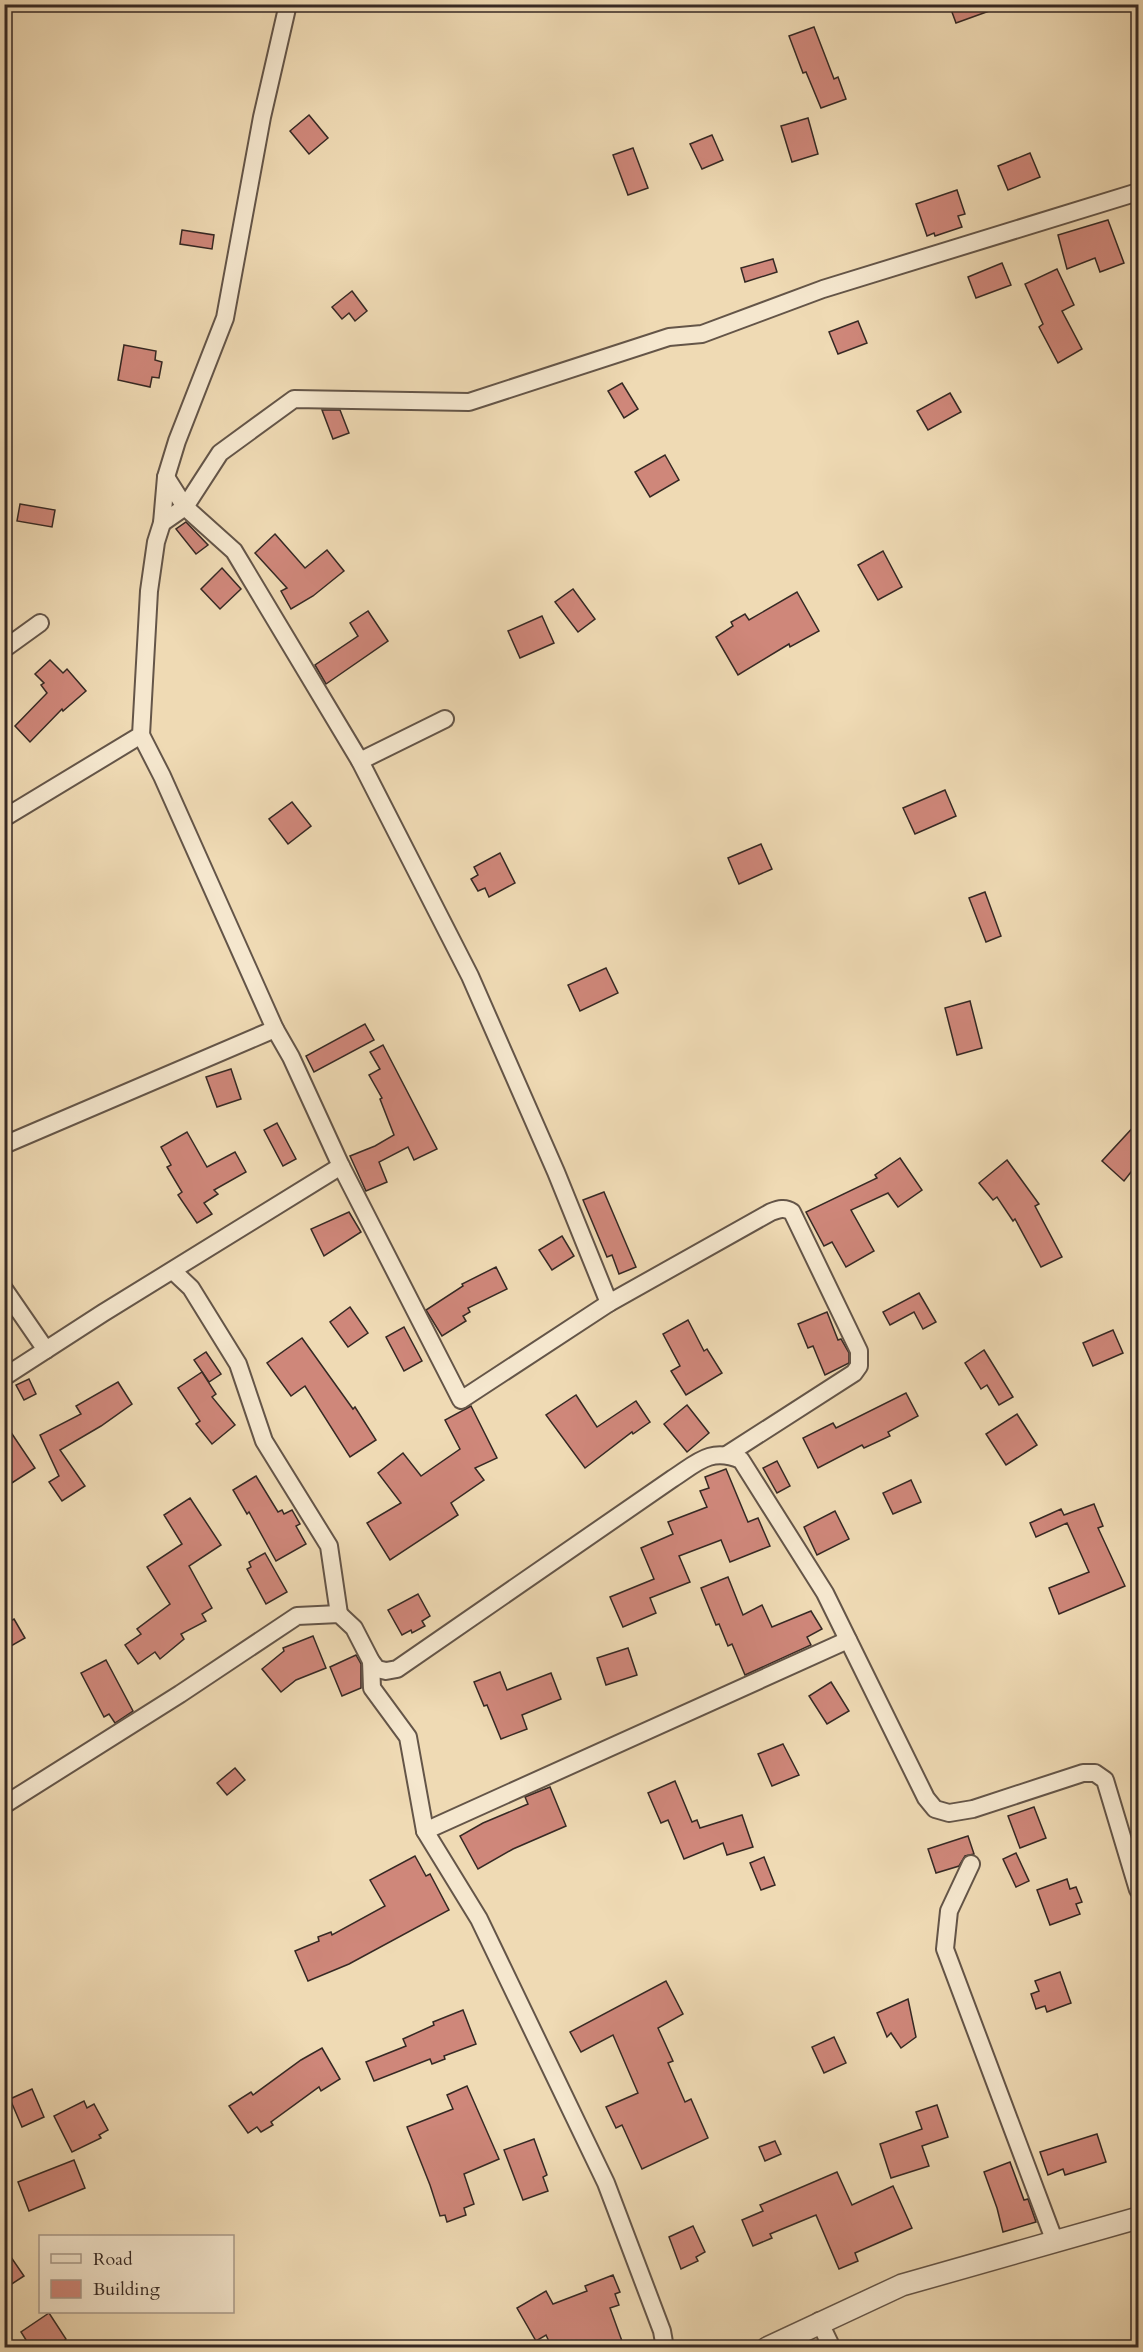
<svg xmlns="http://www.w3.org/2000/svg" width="1143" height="2352" font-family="Cardo,serif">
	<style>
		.building { fill: #cf877a; stroke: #362924; stroke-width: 1.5 }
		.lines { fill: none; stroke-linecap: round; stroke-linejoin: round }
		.minor-casing { stroke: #645548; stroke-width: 20 }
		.tertiary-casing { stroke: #645548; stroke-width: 24 }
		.minor { stroke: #f5e7ce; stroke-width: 16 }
		.tertiary { stroke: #f5e7ce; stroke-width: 21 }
	</style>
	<rect width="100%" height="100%" fill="#efdab4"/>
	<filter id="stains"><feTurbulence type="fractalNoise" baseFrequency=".00333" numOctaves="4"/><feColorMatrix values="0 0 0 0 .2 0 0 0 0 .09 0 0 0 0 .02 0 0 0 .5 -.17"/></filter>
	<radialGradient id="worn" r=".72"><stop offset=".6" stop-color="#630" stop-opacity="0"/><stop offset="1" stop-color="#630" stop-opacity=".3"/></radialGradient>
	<g class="building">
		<polygon points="949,4 1002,4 1003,6 956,23"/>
		<polygon points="814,27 834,79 838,77 846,99 821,108 806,72 803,73 789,36"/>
		<polygon points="309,115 328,138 309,154 290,131"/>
		<polygon points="808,118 818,154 792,162 781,126"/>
		<polygon points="712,135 723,160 702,169 690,144"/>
		<polygon points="633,148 648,188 628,195 613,155"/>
		<polygon points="1030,153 1040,177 1008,190 998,166"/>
		<polygon points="957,190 965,214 958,216 962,227 935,236 934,233 927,236 916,204"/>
		<polygon points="1108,220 1124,263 1100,272 1095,258 1067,269 1058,235"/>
		<polygon points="182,230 214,235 212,249 180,244"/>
		<polygon points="773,259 777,272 745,282 741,268"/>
		<polygon points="1002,263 1011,285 976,298 968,277"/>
		<polygon points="1057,269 1074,305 1062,311 1082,349 1058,363 1039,327 1043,324 1025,284"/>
		<polygon points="352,291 367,311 355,321 349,313 342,319 332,307"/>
		<polygon points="858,321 867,343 838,354 829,332"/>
		<polygon points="124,345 156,351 155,360 162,362 159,378 152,377 150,387 118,380"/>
		<polygon points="622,383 638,409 624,418 608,391"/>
		<polygon points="950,393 961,412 928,430 917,411"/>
		<polygon points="322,410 340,410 349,433 333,439"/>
		<polygon points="665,455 679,480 650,497 635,472"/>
		<polygon points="20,504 55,510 52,527 17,521"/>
		<polygon points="186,522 208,545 196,554 176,529"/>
		<polygon points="275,534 305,568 327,550 344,571 313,596 291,609 281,591 287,588 255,553"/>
		<polygon points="883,551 902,587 878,600 858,565"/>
		<polygon points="222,568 241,589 220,609 201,589"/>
		<polygon points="573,589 595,619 578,632 555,602"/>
		<polygon points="797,592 819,631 790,647 789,644 738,675 716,637 733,626 731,622 745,614 749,620"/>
		<polygon points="368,611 388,641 326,684 315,665 358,636 350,623"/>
		<polygon points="542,616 554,643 520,658 508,631"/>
		<polygon points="50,660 63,673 67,669 86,691 63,711 62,709 30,742 15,726 47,693 41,685 44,683 35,674"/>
		<polygon points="945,790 956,816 915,834 903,808"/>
		<polygon points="292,802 311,826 288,844 269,819"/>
		<polygon points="761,844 772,869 739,884 728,858"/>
		<polygon points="500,853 515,883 489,897 485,888 478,891 471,879 478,875 474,867"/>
		<polygon points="985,892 1001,936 986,942 969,898"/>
		<polygon points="606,968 618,993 580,1011 568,985"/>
		<polygon points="970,1001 982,1048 957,1055 945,1008"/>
		<polygon points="365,1024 374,1040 314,1072 306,1056"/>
		<polygon points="383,1045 437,1149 414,1160 408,1147 379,1162 387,1182 366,1191 350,1156 375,1146 394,1135 380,1099 382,1098 369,1075 380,1069 370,1052"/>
		<polygon points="231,1069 241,1099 217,1107 206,1077"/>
		<polygon points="1138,1122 1138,1180 1131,1172 1124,1181 1102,1161"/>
		<polygon points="277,1123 296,1159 283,1166 264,1130"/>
		<polygon points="187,1132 207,1167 235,1152 246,1172 214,1190 218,1194 204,1203 212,1214 197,1223 178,1195 182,1192 167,1167 171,1165 161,1147"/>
		<polygon points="900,1158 922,1190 898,1207 888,1193 851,1210 874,1251 846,1267 832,1242 824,1246 806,1212 877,1178 875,1175"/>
		<polygon points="1007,1160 1039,1204 1035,1206 1062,1257 1041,1267 1015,1219 1013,1221 997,1197 993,1200 979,1183"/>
		<polygon points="604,1192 636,1267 619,1274 612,1255 607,1257 583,1200"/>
		<polygon points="349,1212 361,1232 324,1256 311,1229"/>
		<polygon points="562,1236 574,1256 552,1270 539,1250"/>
		<polygon points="496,1267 507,1289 468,1308 470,1312 463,1316 466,1321 442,1336 426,1310 463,1286 462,1284"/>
		<polygon points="919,1293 936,1322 923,1329 914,1312 890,1325 883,1312"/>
		<polygon points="350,1307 368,1333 348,1347 330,1322"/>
		<polygon points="827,1312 838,1340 841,1339 849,1353 849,1363 825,1375 813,1346 808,1348 798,1324"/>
		<polygon points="688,1320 704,1351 707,1349 722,1373 686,1395 671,1371 680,1366 663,1334"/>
		<polygon points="404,1327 422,1361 404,1371 386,1337"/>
		<polygon points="1113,1330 1123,1353 1093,1366 1083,1343"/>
		<polygon points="302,1338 353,1409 355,1407 376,1440 350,1457 305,1386 291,1396 267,1363"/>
		<polygon points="984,1350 1013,1397 999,1405 987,1385 981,1389 965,1363"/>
		<polygon points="206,1352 221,1374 209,1382 194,1360"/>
		<polygon points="202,1372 216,1394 212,1397 235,1425 212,1444 196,1424 200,1421 178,1388"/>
		<polygon points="29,1379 36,1394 24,1400 16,1385"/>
		<polygon points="118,1382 132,1404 101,1426 60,1450 85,1486 62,1501 49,1482 59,1476 40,1435 81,1414 76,1406"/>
		<polygon points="906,1393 918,1416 888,1432 890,1436 864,1448 862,1445 818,1468 803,1438 833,1423 836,1428"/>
		<polygon points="576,1395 597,1427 636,1401 650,1422 633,1434 632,1432 585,1468 546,1415"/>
		<polygon points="687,1405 709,1433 687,1452 664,1424"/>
		<polygon points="471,1406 497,1458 475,1468 484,1480 451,1503 458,1515 390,1560 367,1523 401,1503 378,1473 403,1453 421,1476 460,1449 445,1420"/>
		<polygon points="1017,1414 1037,1445 1006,1465 986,1434"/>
		<polygon points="4,1422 35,1468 4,1488"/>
		<polygon points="777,1461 790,1486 777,1493 763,1468"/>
		<polygon points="726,1469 748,1522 758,1518 770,1546 730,1562 721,1540 679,1556 690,1582 650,1598 656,1613 623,1627 610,1597 654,1579 641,1548 673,1534 668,1522 707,1507 700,1491 709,1488 705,1477"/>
		<polygon points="256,1476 278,1512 282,1510 284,1514 292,1510 300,1524 296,1526 306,1544 276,1561 249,1512 247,1514 233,1490"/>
		<polygon points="911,1480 921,1502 893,1514 883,1493"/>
		<polygon points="190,1498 221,1545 189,1566 212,1608 202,1614 206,1621 181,1634 184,1639 160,1659 155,1652 138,1664 125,1645 141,1634 137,1629 170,1604 147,1567 182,1544 164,1515"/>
		<polygon points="1094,1504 1103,1526 1098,1528 1125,1586 1059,1614 1049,1588 1089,1572 1067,1523 1036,1537 1030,1523 1061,1509 1064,1515"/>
		<polygon points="835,1511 849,1539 817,1555 804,1527"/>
		<polygon points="265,1553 287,1592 266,1604 247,1569 251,1567 249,1562"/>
		<polygon points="728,1577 743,1615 762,1605 772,1627 811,1611 822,1629 807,1637 811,1645 745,1675 732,1644 728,1646 719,1624 716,1625 701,1588"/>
		<polygon points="418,1594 430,1616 422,1621 425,1626 412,1633 411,1630 402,1635 388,1610"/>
		<polygon points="14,1619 25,1638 4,1650 4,1625"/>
		<polygon points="313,1636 326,1668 296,1680 281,1692 262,1669 284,1651 283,1648"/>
		<polygon points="628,1648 637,1675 606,1685 597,1658"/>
		<polygon points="356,1655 361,1664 361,1688 342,1696 330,1667"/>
		<polygon points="106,1660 133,1711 115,1723 109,1714 104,1717 81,1673"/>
		<polygon points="500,1672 507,1690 551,1673 561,1699 522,1715 527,1729 501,1739 487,1705 484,1706 474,1682"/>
		<polygon points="831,1682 849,1711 827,1724 809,1696"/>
		<polygon points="783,1744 799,1775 772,1786 758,1754"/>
		<polygon points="235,1768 245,1780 227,1795 217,1783"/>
		<polygon points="675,1781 692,1822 697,1820 700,1828 742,1815 753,1847 727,1855 723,1843 684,1859 668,1820 661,1823 648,1793"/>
		<polygon points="550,1787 566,1826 513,1849 478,1869 460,1836 483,1823 528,1804 525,1797"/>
		<polygon points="1034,1807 1046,1838 1020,1848 1008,1816"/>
		<polygon points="968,1836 974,1854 965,1856 959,1866 936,1873 928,1849"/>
		<polygon points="1016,1853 1029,1881 1016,1887 1003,1859"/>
		<polygon points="415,1856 426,1876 430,1874 449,1910 349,1964 308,1981 295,1951 319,1941 318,1937 331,1932 332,1935 385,1906 370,1880"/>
		<polygon points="764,1857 775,1885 761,1890 750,1863"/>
		<polygon points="1067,1879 1070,1889 1076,1887 1082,1902 1076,1904 1080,1914 1050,1925 1037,1890"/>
		<polygon points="1060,1972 1071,2003 1047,2012 1045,2006 1036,2009 1031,1994 1039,1991 1035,1981"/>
		<polygon points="666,1981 683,2014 658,2028 673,2061 668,2063 685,2102 691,2099 708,2138 642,2169 622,2125 616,2128 606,2107 638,2093 613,2035 581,2052 570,2032"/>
		<polygon points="908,1999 916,2037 901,2048 891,2033 887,2037 877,2013"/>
		<polygon points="463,2010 476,2044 444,2056 445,2059 432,2064 430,2059 374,2081 366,2062 406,2046 403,2039 434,2025 433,2022"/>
		<polygon points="834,2037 846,2063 824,2073 812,2047"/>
		<polygon points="322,2048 340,2079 321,2091 319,2087 271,2122 273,2125 261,2132 257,2127 248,2133 229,2106 251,2092 253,2095 301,2060"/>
		<polygon points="467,2086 499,2159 464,2174 474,2204 464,2208 466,2215 447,2222 445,2215 440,2216 430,2185 407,2127 453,2109 447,2095"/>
		<polygon points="32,2089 44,2117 22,2127 10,2099"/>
		<polygon points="84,2101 87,2108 94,2104 108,2130 99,2135 101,2138 72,2152 54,2116"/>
		<polygon points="937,2105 948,2137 922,2146 929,2166 891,2178 880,2144 922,2129 916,2112"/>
		<polygon points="1097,2134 1106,2162 1065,2175 1063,2169 1048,2175 1040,2152"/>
		<polygon points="534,2139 547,2175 543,2177 548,2191 523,2200 504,2150"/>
		<polygon points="775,2141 781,2154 765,2161 759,2147"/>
		<polygon points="74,2160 85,2188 29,2211 18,2182"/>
		<polygon points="1010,2162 1024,2200 1028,2199 1036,2222 1003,2232 997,2208 984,2172"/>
		<polygon points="837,2172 852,2205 893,2186 912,2228 855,2253 858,2261 839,2269 816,2215 770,2234 772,2238 753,2246 742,2220 763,2211 760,2205"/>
		<polygon points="693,2226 705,2252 696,2257 698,2261 681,2269 669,2237"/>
		<polygon points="4,2247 24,2276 4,2289"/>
		<polygon points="613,2275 620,2292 615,2294 619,2305 610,2308 622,2341 606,2348 552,2348 546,2335 536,2341 517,2308 546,2291 553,2304 587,2291 585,2286"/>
		<polygon points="49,2313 66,2339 54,2348 31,2348 21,2332"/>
	</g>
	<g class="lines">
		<g class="minor-casing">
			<g id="minor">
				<polyline points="166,477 185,507 234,551 360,761 470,976 556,1172 609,1303"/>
				<polyline points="162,523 185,507 220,453 294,399 469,402 669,337 702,334 823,289 1138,192"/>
				<polyline points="4,649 40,623"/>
				<path d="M141 735 162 776 275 1029 291 1057 341 1166 461 1400 609 1303 771 1212C779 1209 785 1207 792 1212L859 1351V1366L854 1373 728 1454"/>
				<polyline points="360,761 445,719"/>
				<polyline points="4,818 141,735 149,591 156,542 162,523 166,477 177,441 225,318 262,117 288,4"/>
				<polyline points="4,1145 275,1029"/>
				<polyline points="173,1271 191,1288 238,1364 264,1441 329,1546 339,1614"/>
				<polyline points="4,1289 46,1350"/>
				<polyline points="4,1377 103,1313 341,1166"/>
				<polyline points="371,1661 372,1688 408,1737 425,1831 479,1919 606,2183 662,2331 665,2348"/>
				<path d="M4 1805 180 1694 297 1616 339 1614 354 1628 371 1661 377 1669 386 1671 397 1669 672 1479C697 1463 710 1447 741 1460L825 1593 926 1798 935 1809 949 1813 973 1809 1083 1773H1095L1105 1780 1138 1890"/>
				<polyline points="425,1831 848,1640"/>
				<polyline points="971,1864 949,1911 945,1949 1055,2242"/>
				<polyline points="819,2321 832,2348"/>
			</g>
		</g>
		<g class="tertiary-casing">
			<polyline id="tertiary" points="767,2348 902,2285 1138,2218"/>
		</g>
		<use href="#minor" class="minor"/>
		<use href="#tertiary" class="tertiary"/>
	</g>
	<rect width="1143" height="2352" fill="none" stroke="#efdab4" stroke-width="24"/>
	<rect x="6" y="6" width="1131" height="2340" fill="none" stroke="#362924" stroke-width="3"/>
	<rect x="12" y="12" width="1119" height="2328" fill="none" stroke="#362924" stroke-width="1.5"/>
	<rect x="39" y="2235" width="195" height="78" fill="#f5e7ce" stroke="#a99b8a" stroke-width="1.5"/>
	<rect x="51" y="2254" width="30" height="9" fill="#f5e7ce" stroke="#a99b8a" stroke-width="1.5"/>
	<text x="93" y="2265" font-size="18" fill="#362924">Road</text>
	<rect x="51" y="2280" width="30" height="18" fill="#cf877a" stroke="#a99b8a" stroke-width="1.5"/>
	<text x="93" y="2295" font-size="18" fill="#362924">Building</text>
	<rect width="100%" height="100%" filter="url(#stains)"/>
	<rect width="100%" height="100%" fill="url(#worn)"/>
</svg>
